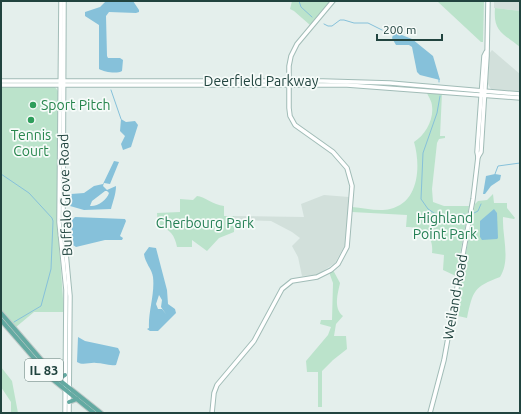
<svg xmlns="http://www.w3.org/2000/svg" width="521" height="414" font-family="Ubuntu,sans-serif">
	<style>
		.built { fill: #d2e0db }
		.green { fill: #bbe3cb }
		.water { fill: #86c1da; fill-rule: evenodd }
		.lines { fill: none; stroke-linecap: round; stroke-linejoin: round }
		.stream { stroke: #86c1da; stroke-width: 1 }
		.secondary-casing { stroke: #a1bcb7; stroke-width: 5.5 }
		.primary-casing { stroke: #c1cbc9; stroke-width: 6 }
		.secondary { stroke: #fff; stroke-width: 3.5 }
		.primary { stroke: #64aaa2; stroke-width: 4 }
		.leisure-dot { fill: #2e9e5b; stroke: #f6fbf9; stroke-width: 1.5 }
		.labels { text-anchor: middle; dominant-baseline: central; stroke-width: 3.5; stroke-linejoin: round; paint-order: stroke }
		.shield { fill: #f6fbf9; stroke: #617b77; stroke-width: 1 }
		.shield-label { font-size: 13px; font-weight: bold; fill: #21443f }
		.street-label { font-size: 14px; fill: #21443f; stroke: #f6fbf9 }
		.leisure-label { font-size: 14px; fill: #27864d; stroke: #f6fbf9; text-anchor: start }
		.park-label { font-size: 14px; fill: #268056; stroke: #f6fbf9 }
	</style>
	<rect width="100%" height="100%" fill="#e4efec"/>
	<g class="built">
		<polygon points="494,1 520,1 520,11 494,8"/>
		<polygon points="492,50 520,74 520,92 491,89 488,84 489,54"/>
		<polygon points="324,195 349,197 346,243 335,263 317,275 302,276 298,257 292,246 300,238 292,232 271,221 234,220 234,216 304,217 301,204"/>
	</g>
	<g class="green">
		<polygon points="292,1 330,1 310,25 294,11 290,9"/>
		<polygon points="437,1 484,1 483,42 481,42"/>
		<path d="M495 8 520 11V47C503 33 493 32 495 8Z"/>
		<polygon points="1,86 54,86 58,91 57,217 64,312 34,312 16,327 1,311"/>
		<path d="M426 91 442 93 440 136H445V138L439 139 437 143 432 189 433 202 444 206H469L456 276 443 270 444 255 432 253C434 236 423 227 406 227L407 215 352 212V207C364 208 379 212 390 209 419 203 421 166 414 142 425 135 434 120 432 106 432 101 428 96 426 91Z"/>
		<path d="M493 194 494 203H507V208L515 218 514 219 503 217C502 236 511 260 500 277 474 287 473 290 467 318L458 316 455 312 475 204 478 201 487 200Z"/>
		<path d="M197 196C204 196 213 205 224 206V216H234V232L219 238 207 251 192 240V247H177C175 236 170 228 158 227L157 213 180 212V199L193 200Z"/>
		<path d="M333 270 340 283C338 293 333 308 343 316L336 324 334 336H346L347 349 333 360 322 371V407H318V372H307L306 361 328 335 331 327 320 324 321 320H332L333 283 329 272Z"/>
		<polygon points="1,367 12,381 18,413 11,413 11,402 1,387"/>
	</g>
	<g class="water">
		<path d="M106 1H133L139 10V12L136 13 109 12 106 16 107 56 108 58H120L123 60 122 71C117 74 104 72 99 69V25L85 16V12L100 7Z"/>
		<polygon points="394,32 412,39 433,56 440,80 420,75 417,72 412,47 409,45 396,45 392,38"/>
		<polygon points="121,119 126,122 135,121 138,125 131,147 123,150 121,144 125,136 120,131"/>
		<path d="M114 161 119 162 110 184 104 183 103 186 107 190 116 186C116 194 113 201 111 209L84 210 70 206 71 194 84 193 94 186 103 184ZM105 191H107L109 193C107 200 97 207 90 206L92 201Z"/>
		<polygon points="495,174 501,175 500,180 491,186 485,194 483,194 486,176"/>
		<polygon points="494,209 497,213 498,238 497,239 482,240 480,237 480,221"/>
		<polygon points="75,217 125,219 126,221 120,236 123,238 122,240 105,240 76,247 73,245 71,221"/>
		<path d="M149 247 156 248 167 290 168 304 175 309 176 313 158 331H150L147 329 149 328C148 312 155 294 153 277 152 269 145 263 144 254ZM159 295 162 300 161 307 166 314 162 309H158L156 304Z"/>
		<path d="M78 337 85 341 118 348 120 352 116 365C108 366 103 363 96 363 90 362 83 366 77 362Z"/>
	</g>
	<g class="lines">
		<g class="stream">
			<polyline points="299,1 301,7 312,17"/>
			<polyline points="324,24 328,26 332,26 340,20 344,20 354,23 368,23 382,30"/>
			<polyline points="439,82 439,79"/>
			<polyline points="111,90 121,119"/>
			<polyline points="440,96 437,113 423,153 421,199 428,209 437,215 450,218 464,214"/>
			<polyline points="1,174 29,193 52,218 53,221 51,269 41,306 14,322"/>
			<polyline points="495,174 498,166 520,163"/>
			<polyline points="474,213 478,211 481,204"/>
		</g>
		<g class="secondary-casing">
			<g id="secondary">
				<polyline points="61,1 59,222 66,290 65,413"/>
				<polyline points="64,1 63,221 70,296 69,413"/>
				<polyline points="1,81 323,81 390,83 520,94"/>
				<polyline points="1,85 347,85 520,98"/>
				<polyline points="478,157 481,152 487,56 488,1"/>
				<polyline points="212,413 214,393 217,385 254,341 282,289 292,281 317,277 331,270 338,264 347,247 352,186 347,168 333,152 295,125 290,116 289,108 289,66 291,56 297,44 333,1"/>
				<polyline points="430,413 444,360 473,199 478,157 477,152 484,56 486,52"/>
			</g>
		</g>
		<g class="primary-casing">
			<g id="primary">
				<polyline points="1,313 57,378 101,413"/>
				<polyline points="1,320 52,379 94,413"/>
				<polyline points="58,379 65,375"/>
				<polyline points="69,402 77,399"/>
			</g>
		</g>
		<use href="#secondary" class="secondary"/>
		<use href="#primary" class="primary"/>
	</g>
	<g class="leisure-dot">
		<circle cx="33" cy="105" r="4"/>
		<circle cx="31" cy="120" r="4"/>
	</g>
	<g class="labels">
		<rect class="shield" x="25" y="359" width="38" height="22" rx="3"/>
		<g class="shield-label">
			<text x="44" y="370">IL 83</text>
		</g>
		<g class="street-label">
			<text x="261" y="81">Deerfield Parkway</text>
			<text transform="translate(65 195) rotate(-92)">Buffalo Grove Road</text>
			<text transform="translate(455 297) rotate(-80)">Weiland Road</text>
		</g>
		<g class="leisure-label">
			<text x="41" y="105">Sport Pitch</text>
			<text x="31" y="135" text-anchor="middle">Tennis<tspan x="31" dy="16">Court</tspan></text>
		</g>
		<g class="park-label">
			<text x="445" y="218">Highland<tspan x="445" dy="16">Point Park</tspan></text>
			<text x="205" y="223">Cherbourg Park</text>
		</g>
	</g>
	<rect width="521" height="414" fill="none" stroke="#21443f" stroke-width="4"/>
	<path d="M377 34v6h65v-6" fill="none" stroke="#21443f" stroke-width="2"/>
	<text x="383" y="34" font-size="12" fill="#21443f" stroke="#f6fbf9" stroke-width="3" paint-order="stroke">200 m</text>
</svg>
